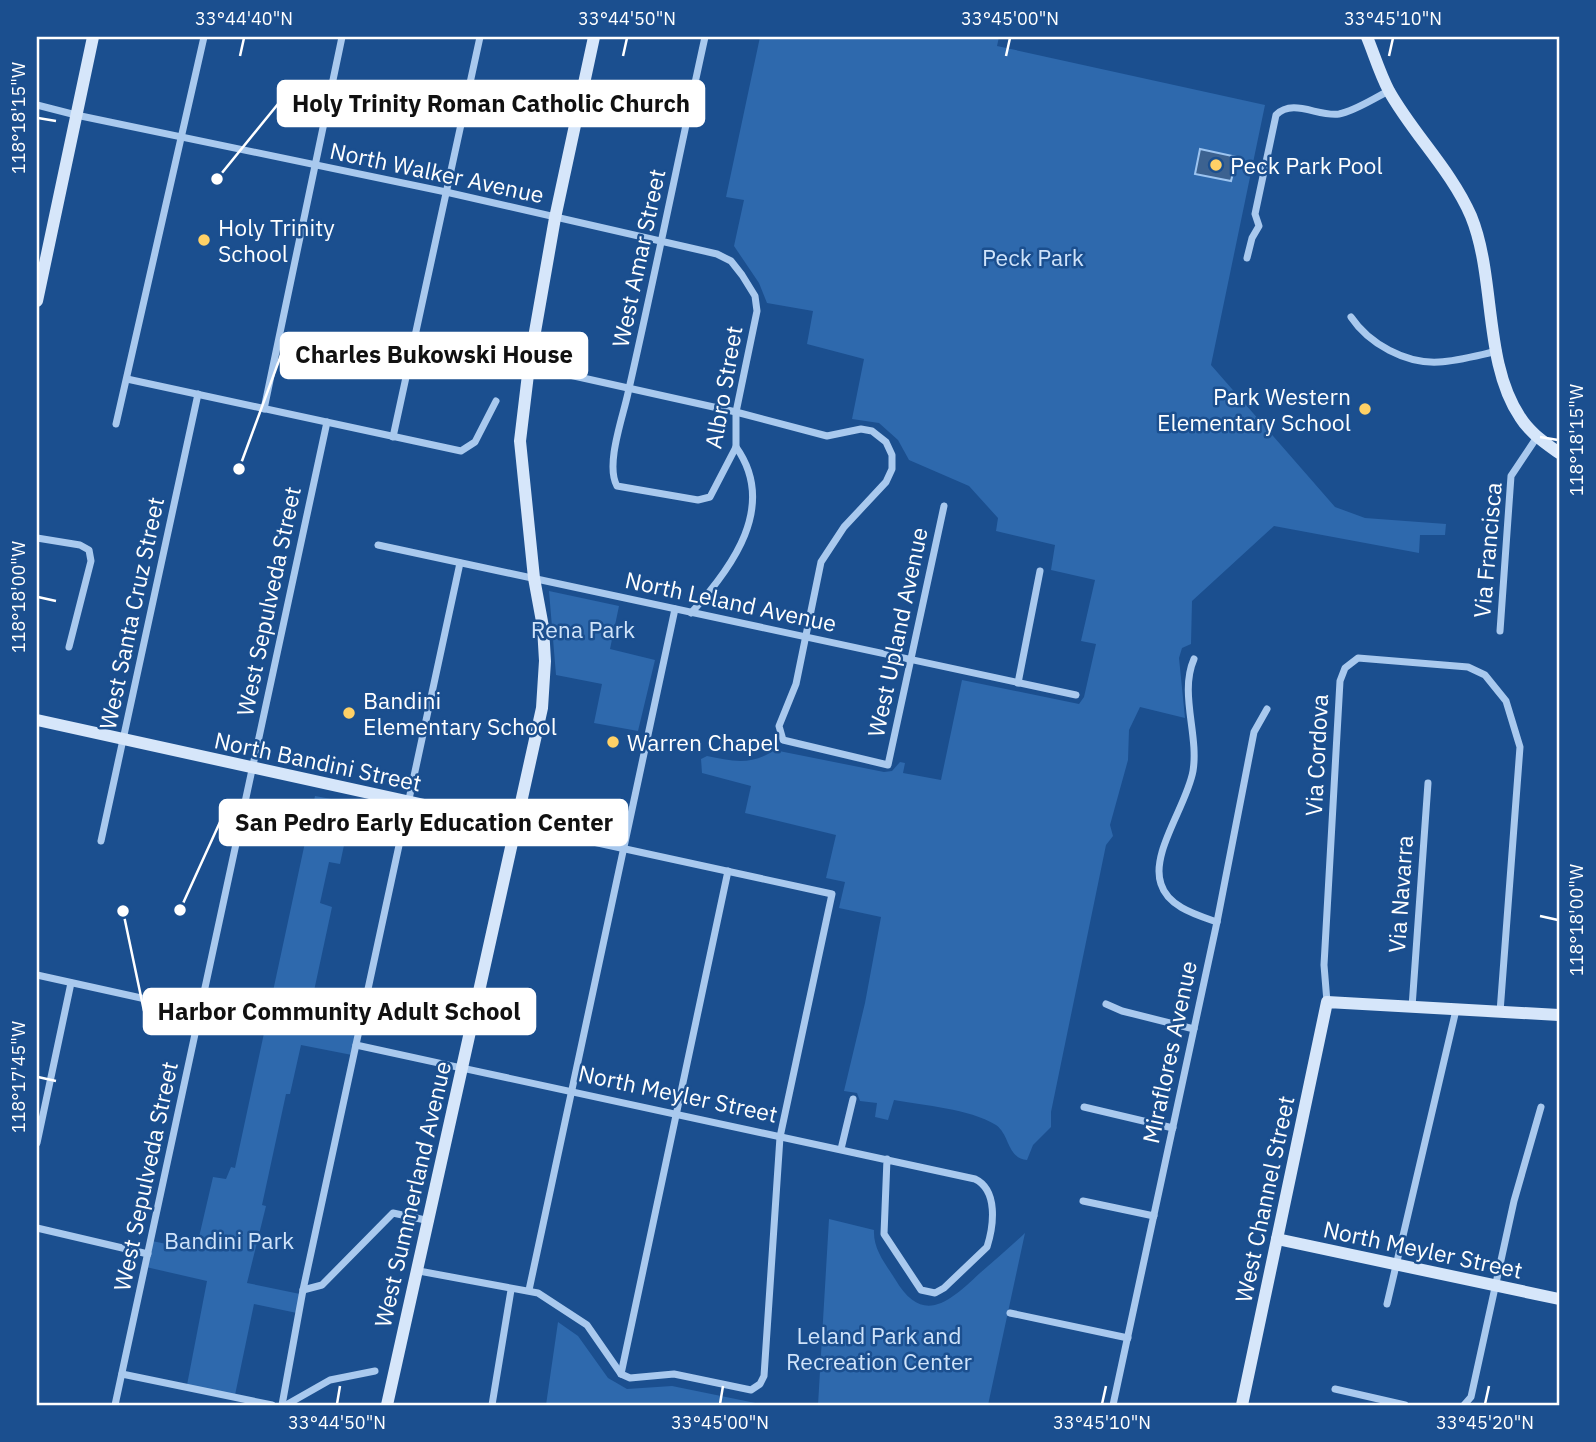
<svg xmlns="http://www.w3.org/2000/svg" width="1596" height="1442" font-family="'IBM Plex Sans',sans-serif">
	<style>
		.green { fill: #2e69ad }
		.water { fill: #3c6290; stroke: #9cc4f0; stroke-width: 2 }
		.lines { fill: none; stroke-linecap: round; stroke-linejoin: round }
		.street { stroke: #a9c9ee; stroke-width: 7 }
		.secondary { stroke: #d6e6fa; stroke-width: 12 }
		.ticks { fill: none; stroke: #fff; stroke-width: 2.5 }
		.poi-dot { fill: #ffd166; stroke: #1b4f8f; stroke-width: 2.5 }
		.labels { text-anchor: middle; dominant-baseline: central; stroke-width: 5; stroke-linejoin: round; paint-order: stroke }
		.poi-label { font-size: 23px; fill: #fff; stroke: #1b4f8f; text-anchor: start }
		.street-label { font-size: 23px; fill: #fff; stroke: #1b4f8f }
		.park-label { font-size: 23px; fill: #cfe3fa; stroke: #1b4f8f }
		.leader { fill: none; stroke: #fff; stroke-width: 2.5 }
		.callout-dot { fill: #fff; stroke: #1b4f8f; stroke-width: 2.5 }
		.callout { fill: #fff; stroke: #fff; stroke-width: 2.5 }
		.callout-label { font-size: 24px; text-anchor: middle; font-weight: bold; fill: #111 }
		.neatline { fill: none; stroke: #fff; stroke-width: 2.5 }
		.ticks-label { font-size: 18px; text-anchor: middle; fill: #fff }
	</style>
	<rect width="100%" height="100%" fill="#1b4f8f"/>
	<g class="green">
		<path d="M760 37H999L997 46 1265 105 1211 365 1335 507 1365 518 1446 524 1445 535H1420L1419 553 1274 526 1192 601 1191 644 1182 648 1179 658 1185 718 1140 707 1129 730 1128 760 1110 825 1113 836 1106 845 1051 1112V1127L1033 1145 1027 1160C1007 1158 1010 1135 996 1125 968 1108 925 1106 894 1100L888 1120 875 1117 877 1103 860 1101 857 1093 844 1091 865 1003 881 917 839 908 845 882 826 878 836 835 745 813 751 786 702 773 701 759 707 756C731 761 752 766 774 750L884 772 892 771 900 762 905 763 903 773 941 780 962 680 1079 704 1084 697 1096 644 1081 641 1095 580 1051 570 1055 545 996 531 998 518 969 486 909 460 898 440 879 423 852 419 864 359 807 344 813 311 767 303 759 283 734 246 744 200 726 197Z"/>
		<polygon points="549,591 619,606 610,649 655,660 638,731 594,723 602,684 556,675"/>
		<polygon points="315,796 353,803 340,864 329,862 320,903 332,907 308,1019 358,1030 352,1055 301,1045 290,1094 286,1094 262,1205 266,1206 247,1283 300,1294 297,1313 254,1304 235,1395 187,1385 207,1281 146,1267 152,1241 196,1250 213,1177 226,1179 231,1167 235,1168"/>
		<path d="M829 1219 874 1230C873 1249 885 1263 895 1279 923 1327 950 1301 980 1273 995 1260 1010 1247 1025 1233L988 1405H818Z"/>
		<polygon points="558,1322 578,1336 608,1378 627,1389 672,1386 765,1405 546,1405"/>
	</g>
	<polygon class="water" points="1200,149 1237,157 1231,181 1195,174"/>
	<g class="lines">
		<g class="street">
			<path d="M37 105 76 115 446 192 717 254 731 261 742 275 755 296 757 311 736 412V447L710 497 698 500 617 486C605 465 623 417 628 393 655 275 679 155 705 37"/>
			<path d="M1247 258 1252 238 1259 226 1255 214 1276 115C1293 98 1318 117 1339 114 1355 111 1374 98 1389 91"/>
			<path d="M1351 317C1369 344 1406 364 1439 362 1458 361 1479 355 1498 351"/>
			<polyline points="529,366 736,412 827,436 861,429 872,431 886,442 892,455 892,469 886,482 844,527 821,562 796,684 779,726 783,740 888,765 944,506"/>
			<polyline points="127,379 461,451 475,442 496,401"/>
			<polyline points="264,409 342,37"/>
			<polyline points="116,424 204,37"/>
			<polyline points="393,437 480,37"/>
			<polyline points="37,538 80,545 89,550 91,561 69,647"/>
			<polyline points="378,545 1076,695"/>
			<path d="M691 613C732 568 778 506 736 447"/>
			<polyline points="1500,631 1511,476 1537,437"/>
			<path d="M1194 659C1179 693 1199 735 1193 771 1187 805 1150 853 1161 884 1168 907 1197 915 1217 922"/>
			<polyline points="1018,683 1040,571"/>
			<polyline points="101,841 198,394"/>
			<polyline points="37,975 200,1011"/>
			<polyline points="1327,1002 1324,965 1340,681 1345,668 1358,658 1468,667 1485,675 1506,701 1520,747 1500,1012"/>
			<polyline points="1106,1004 1122,1011 1194,1029"/>
			<polyline points="1412,1007 1428,783"/>
			<path d="M356 1045C562 1090 768 1134 975 1179 998 1190 994 1225 987 1247L944 1288 935 1293 921 1290 884 1234 887 1159"/>
			<polyline points="1084,1107 1173,1128"/>
			<polyline points="37,1143 71,983"/>
			<polyline points="841,1149 853,1099"/>
			<polyline points="1083,1201 1154,1216"/>
			<polyline points="37,1228 148,1254"/>
			<polyline points="419,1271 538,1293 587,1325 621,1374 630,1378 674,1374 751,1390 760,1384 764,1376 780,1137 832,894 515,825"/>
			<polyline points="303,1290 322,1285 393,1213 430,1221"/>
			<polyline points="529,1290 675,609"/>
			<polyline points="1387,1304 1456,1010"/>
			<polyline points="1010,1313 1128,1338"/>
			<polyline points="122,1374 272,1405"/>
			<polyline points="621,1374 728,871"/>
			<polyline points="1335,1389 1405,1405"/>
			<polyline points="115,1405 327,422"/>
			<polyline points="282,1405 303,1290 460,563"/>
			<polyline points="286,1405 330,1380 375,1371"/>
			<polyline points="492,1405 511,1290"/>
			<polyline points="1113,1405 1217,922 1254,732 1267,709"/>
			<polyline points="1464,1405 1471,1397 1514,1201 1541,1107"/>
		</g>
		<g class="secondary">
			<path d="M1367 37C1374 54 1380 74 1389 91 1413 134 1451 170 1471 216 1496 277 1483 362 1520 417 1530 433 1544 442 1559 453"/>
			<polyline points="37,301 93,37"/>
			<polyline points="37,720 515,825"/>
			<polyline points="1277,1239 1559,1299"/>
			<polyline points="387,1405 542,708 545,661 543,627 534,578 520,441 529,366 555,218 594,37"/>
			<polyline points="1242,1405 1327,1002 1559,1015"/>
		</g>
	</g>
	<path class="ticks" d="M240 56 244 38M623 56 627 38M1006 56 1010 38M1389 56 1393 38M38 118 56 121M1540 437 1558 440M38 597 56 601M1540 916 1558 920M38 1077 56 1081M337 1404 340 1386M720 1404 723 1386M1102 1404 1106 1386M1485 1404 1489 1386"/>
	<g class="poi-dot">
		<circle cx="1216" cy="165" r="7"/>
		<circle cx="204" cy="240" r="7"/>
		<circle cx="1365" cy="409" r="7"/>
		<circle cx="349" cy="713" r="7"/>
		<circle cx="613" cy="742" r="7"/>
	</g>
	<g class="labels">
		<g class="poi-label">
			<text x="1230" y="165">Peck Park Pool</text>
			<text x="218" y="227">Holy Trinity<tspan x="218" dy="26">School</tspan></text>
			<text x="1351" y="396" text-anchor="end">Park Western<tspan x="1351" dy="26">Elementary School</tspan></text>
			<text x="363" y="700">Bandini<tspan x="363" dy="26">Elementary School</tspan></text>
			<text x="627" y="742">Warren Chapel</text>
		</g>
		<g class="street-label">
			<text transform="translate(437 172) rotate(12)">North Walker Avenue</text>
			<text transform="translate(638 258) rotate(-78)">West Amar Street</text>
			<text transform="translate(723 387) rotate(-80)">Albro Street</text>
			<text transform="translate(1487 550) rotate(-85)">Via Francisca</text>
			<text transform="translate(268 601) rotate(-78)">West Sepulveda Street</text>
			<text transform="translate(731 601) rotate(12)">North Leland Avenue</text>
			<text transform="translate(131 613) rotate(-78)">West Santa Cruz Street</text>
			<text transform="translate(897 632) rotate(-78)">West Upland Avenue</text>
			<text transform="translate(1316 755) rotate(-87)">Via Cordova</text>
			<text transform="translate(318 761) rotate(12)">North Bandini Street</text>
			<text transform="translate(1400 894) rotate(-86)">Via Navarra</text>
			<text transform="translate(1169 1052) rotate(-78)">Miraflores Avenue</text>
			<text transform="translate(678 1093) rotate(12)">North Meyler Street</text>
			<text transform="translate(145 1176) rotate(-78)">West Sepulveda Street</text>
			<text transform="translate(412 1194) rotate(-77)">West Summerland Avenue</text>
			<text transform="translate(1264 1199) rotate(-78)">West Channel Street</text>
			<text transform="translate(1423 1249) rotate(12)">North Meyler Street</text>
		</g>
		<g class="park-label">
			<text x="1033" y="257">Peck Park</text>
			<text x="583" y="629">Rena Park</text>
			<text x="229" y="1240">Bandini Park</text>
			<text x="879" y="1335">Leland Park and<tspan x="879" dy="26">Recreation Center</tspan></text>
		</g>
	</g>
	<path class="leader" d="M217 179L278 104M239 469L281 355M180 910L220 822M123 911L144 1011"/>
	<g class="callout-dot">
		<circle cx="217" cy="179" r="7"/>
		<circle cx="239" cy="469" r="7"/>
		<circle cx="180" cy="910" r="7"/>
		<circle cx="123" cy="911" r="7"/>
	</g>
	<g class="callout">
		<rect x="278" y="81" width="426" height="45" rx="7"/>
		<rect x="281" y="333" width="306" height="45" rx="7"/>
		<rect x="220" y="800" width="407" height="45" rx="7"/>
		<rect x="144" y="989" width="391" height="45" rx="7"/>
	</g>
	<g class="callout-label">
		<text x="491" y="112">Holy Trinity Roman Catholic Church</text>
		<text x="434" y="363">Charles Bukowski House</text>
		<text x="424" y="831">San Pedro Early Education Center</text>
		<text x="339" y="1020">Harbor Community Adult School</text>
	</g>
	<rect width="1596" height="1442" fill="none" stroke="#1b4f8f" stroke-width="77"/>
	<rect x="38" y="38" width="1520" height="1366" class="neatline"/>
	<g class="ticks-label">
		<text x="244" y="25">33°44'40"N</text>
		<text x="627" y="25">33°44'50"N</text>
		<text x="1010" y="25">33°45'00"N</text>
		<text x="1393" y="25">33°45'10"N</text>
		<text transform="translate(19 118) rotate(-90)" y="6">118°18'15"W</text>
		<text transform="translate(1577 440) rotate(-90)" y="6">118°18'15"W</text>
		<text transform="translate(19 597) rotate(-90)" y="6">118°18'00"W</text>
		<text transform="translate(1577 920) rotate(-90)" y="6">118°18'00"W</text>
		<text transform="translate(19 1077) rotate(-90)" y="6">118°17'45"W</text>
		<text x="337" y="1429">33°44'50"N</text>
		<text x="720" y="1429">33°45'00"N</text>
		<text x="1102" y="1429">33°45'10"N</text>
		<text x="1485" y="1429">33°45'20"N</text>
	</g>
</svg>
